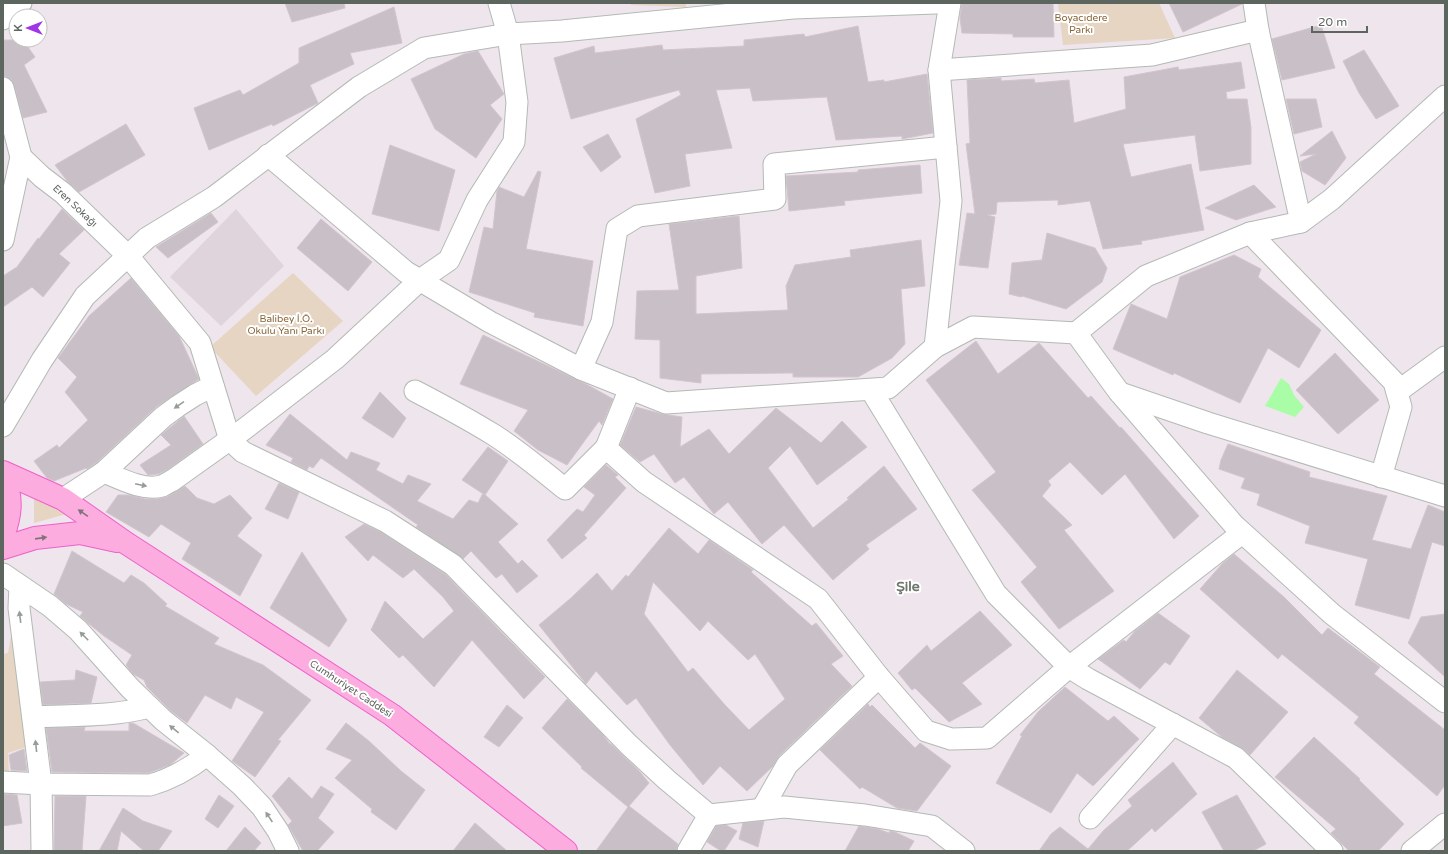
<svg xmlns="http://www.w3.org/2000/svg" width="1448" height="854" font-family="'Varela Round',sans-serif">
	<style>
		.education { fill: #dfd4dc }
		.green { fill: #e6d5c3 }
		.water { fill: #aafda7 }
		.building { fill: #c8c0c6; stroke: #d4c4d0; fill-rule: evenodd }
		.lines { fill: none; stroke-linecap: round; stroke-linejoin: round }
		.minor-casing { stroke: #b3bab4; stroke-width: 23 }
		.major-casing { stroke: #ef5fcb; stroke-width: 24 }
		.minor { stroke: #fff; stroke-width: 21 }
		.major { stroke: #fdacdf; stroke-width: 22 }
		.oneway { fill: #969c96 }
		.oneway2 { fill: #7d7478 }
		.labels { text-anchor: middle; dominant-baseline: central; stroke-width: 4; stroke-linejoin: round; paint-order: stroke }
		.park-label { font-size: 10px; fill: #896738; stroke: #fff }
		.street-label { font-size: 10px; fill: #5d665e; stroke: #fff }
		.district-label { font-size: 14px; font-weight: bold; fill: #6e776e; stroke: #fff }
	</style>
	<rect width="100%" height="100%" fill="#efe5ec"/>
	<polygon class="education" points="236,209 284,266 221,326 170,277"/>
	<g class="green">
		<polygon points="631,3 686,3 686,7 631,5"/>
		<polygon points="1058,3 1159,3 1175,38 1063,45"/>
		<polygon points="293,273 343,321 256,396 210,347"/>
		<polygon points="34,497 70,513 34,523"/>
		<polygon points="13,625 29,746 8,753 9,776 3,776 3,654 8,653"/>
	</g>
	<polygon class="water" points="1281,378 1289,384 1294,395 1304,407 1295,417 1265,406"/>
	<g class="building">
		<polygon points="285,3 344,3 345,8 292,22"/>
		<polygon points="962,3 1053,3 1054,37 1013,37 1013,34 962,33 960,18"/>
		<polygon points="1169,3 1242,3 1242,4 1183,32"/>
		<polygon points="394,7 402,43 350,53 354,64 310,85 318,103 273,126 272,124 209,150 194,108 240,90 243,95 299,63 299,48"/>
		<polygon points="1321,25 1335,68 1282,80 1272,39"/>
		<polygon points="858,26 868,82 884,80 884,82 927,74 933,133 902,139 902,136 836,140 827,97 753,101 750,88 716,90 732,148 685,154 690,186 655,193 636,119 681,95 679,90 571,119 554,58 594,46 595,53 662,45 663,50 744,46 744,40 804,34 805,37"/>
		<polygon points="3,40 23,40 35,57 24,65 47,112 23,118 14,85 11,79 3,76"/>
		<polygon points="1364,50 1399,106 1376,119 1359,93 1343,61"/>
		<polygon points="478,51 504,94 490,105 502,119 476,158 435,129 411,79 464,54"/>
		<polygon points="1241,62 1245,88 1226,92 1227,99 1247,99 1251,128 1251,164 1200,171 1195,135 1123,144 1131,177 1191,164 1204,230 1141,241 1142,244 1103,249 1090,201 1058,205 1058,200 997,202 996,214 987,215 995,217 988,268 959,265 967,213 975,214 966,144 970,143 967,80 1001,78 1001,81 1034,79 1035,83 1069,80 1074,123 1126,109 1124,77 1178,67 1179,70"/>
		<polygon points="1286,99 1316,99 1322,127 1294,134"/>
		<polygon points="126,124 145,155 79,192 68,182 55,165"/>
		<polygon points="1332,131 1346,158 1325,185 1302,171 1300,162 1316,154 1300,156"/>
		<polygon points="608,134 621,157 601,172 583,147"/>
		<polygon points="390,145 455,170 439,231 372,214"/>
		<polygon points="920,165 922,193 844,201 845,205 789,211 786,176 858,172 858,170"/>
		<polygon points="538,171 541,172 526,249 593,261 583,326 534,317 535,313 469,292 484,227 493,229 497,191 499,187 524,197"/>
		<polygon points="1254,185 1276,207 1236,220 1205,208"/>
		<polygon points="62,209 84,230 59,254 70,263 43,297 32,287 3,307 3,276 17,267 38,238 39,239"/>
		<polygon points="211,213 218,222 168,258 156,247"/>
		<polygon points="739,216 742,268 696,276 696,314 788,310 786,286 795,265 851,257 850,250 921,240 925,286 901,289 905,344 892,358 858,377 793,377 793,373 701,374 701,383 660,378 660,340 635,339 637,291 679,290 669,224"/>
		<polygon points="321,219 372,262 348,291 297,248"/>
		<polygon points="1047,233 1095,248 1107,268 1102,282 1066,309 1022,296 1021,297 1009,294 1012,263 1042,260"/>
		<polygon points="1234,255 1261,269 1258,277 1321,330 1299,368 1268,348 1240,403 1174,373 1173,375 1113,349 1131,304 1167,319 1180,277"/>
		<polygon points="131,278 179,336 199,379 156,407 96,463 87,469 86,468 54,481 47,478 34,461 57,445 59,448 88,420 65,392 77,377 58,358 89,316"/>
		<polygon points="483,335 586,384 613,399 602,425 599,421 567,465 538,450 514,431 528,410 460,384"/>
		<polygon points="976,341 998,374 1039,343 1088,398 1091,396 1120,428 1121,427 1199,516 1174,539 1125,474 1102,495 1070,462 1048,481 1051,485 1042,496 1072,525 1064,530 1114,591 1059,629 1021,582 1037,567 972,490 996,472 926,380"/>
		<polygon points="1335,353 1379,400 1338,434 1296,390"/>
		<polygon points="380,392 406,418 393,438 362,418"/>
		<polygon points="636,407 662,414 682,417 680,447 709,429 729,454 776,408 821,443 842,421 867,447 817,485 790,446 768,468 813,528 849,499 847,498 884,466 917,509 866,545 869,549 833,580 784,525 762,544 728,502 714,514 684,477 675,483 654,454 640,462 620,445"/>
		<polygon points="290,414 347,460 351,452 380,463 376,470 403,484 408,475 431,484 417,501 453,519 469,500 478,503 483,493 518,524 498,542 518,564 522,560 538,576 517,593 502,574 496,578 471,551 463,559 416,527 418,525 321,458 313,468 309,466 307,470 291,462 293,458 266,445"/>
		<polygon points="184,416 203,444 167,470 158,474 148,475 140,465 171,445 161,435"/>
		<polygon points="1228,444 1310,472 1309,477 1387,496 1372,540 1411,549 1428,505 1445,512 1445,546 1432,542 1409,619 1355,605 1368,559 1305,543 1310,526 1257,505 1260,494 1241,488 1245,478 1219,469 1221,460"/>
		<polygon points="488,447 508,461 485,495 462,480"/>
		<polygon points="606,465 618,475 615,477 626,488 584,535 587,538 562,559 547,540 577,509 583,512 595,495 584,487"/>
		<polygon points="279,483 299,492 288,519 265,509"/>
		<polygon points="185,486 197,498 214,504 230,495 252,518 237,536 262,555 240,596 182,559 191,543 161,524 149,537 106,512 118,495 129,495 145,499 157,499 167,497"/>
		<polygon points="364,524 379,531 445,574 545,677 524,699 472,640 434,687 403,655 399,658 371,630 385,601 423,639 454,611 443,597 414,569 403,578 373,555 368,561 345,537"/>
		<path d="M669 528 698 554 709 540 753 570 751 572 812 626 816 623 843 656 831 664 852 686 779 756 773 766 747 791 720 766 703 785 670 745 636 698 627 705 596 671 586 684 539 625 571 598 597 573 612 591 626 575 628 577ZM653 582 700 631 708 621 748 660 755 654 785 699 749 730 725 705 693 668 688 672 644 614Z"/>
		<polygon points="72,551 124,583 131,575 144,583 167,604 165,606 219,638 214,644 263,665 311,700 278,740 281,741 255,777 232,761 264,712 236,697 231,709 205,695 187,723 171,711 147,687 144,680 133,674 126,665 132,655 104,636 88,623 80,616 83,612 66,604 54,594"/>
		<polygon points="302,552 347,620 329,647 270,608"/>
		<polygon points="1234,554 1284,597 1322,635 1328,628 1380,667 1374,674 1445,730 1445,785 1437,796 1354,723 1359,717 1282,654 1278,659 1200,589 1222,564"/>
		<polygon points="980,611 1012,645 962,683 982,704 949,722 915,688 912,690 898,673 927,645 931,651"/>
		<polygon points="1158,613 1190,636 1170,665 1165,662 1140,689 1098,659 1124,640 1126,642 1135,631"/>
		<polygon points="1445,614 1445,677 1408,643 1421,617"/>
		<polygon points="76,670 97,677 91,703 43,705 40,682 75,680"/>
		<polygon points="1237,670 1288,712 1250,755 1242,748 1223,738 1199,718"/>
		<polygon points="1065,687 1108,721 1114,716 1139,739 1093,786 1077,773 1051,813 996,783 1022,736 1020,735 1038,712"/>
		<polygon points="567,699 603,735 610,744 611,744 640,772 649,783 629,806 678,844 676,851 596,851 628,807 581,768 582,767 542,728"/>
		<polygon points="868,704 870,707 872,705 915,748 920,743 951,766 917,811 897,808 862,787 860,789 820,750"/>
		<polygon points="507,705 523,718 499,747 484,737"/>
		<polygon points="129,723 133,723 184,753 170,765 148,773 52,772 46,728 85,727 84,731 129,731"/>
		<polygon points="346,723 369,741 401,771 425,790 396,830 371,812 372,809 335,778 352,760 326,749"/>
		<polygon points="1314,737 1360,779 1359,780 1404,824 1378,851 1349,851 1331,833 1336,829 1275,777"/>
		<polygon points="24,749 27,771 11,770 9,755"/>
		<polygon points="1173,762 1197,794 1155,832 1152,828 1127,851 1039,851 1051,834 1060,827 1088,849 1104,830 1132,806 1128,800"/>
		<polygon points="289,777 312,799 321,786 334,794 318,818 334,832 317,851 303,851 288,825 292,821 272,796"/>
		<polygon points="3,794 17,795 22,823 3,826"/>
		<polygon points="219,795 234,806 218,828 205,819"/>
		<polygon points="1237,795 1266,844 1253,851 1224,851 1202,812"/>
		<polygon points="55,796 86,796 82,851 54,851"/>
		<polygon points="123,808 143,821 172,831 158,851 144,851 121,831 117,851 99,851"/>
		<polygon points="764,821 758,847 739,839 743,823"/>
		<polygon points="475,823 507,851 453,851"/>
		<polygon points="726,825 737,831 724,851 721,851 707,842 716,826"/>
		<polygon points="859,826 878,829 889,833 890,831 895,832 914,841 908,851 845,851"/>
		<polygon points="245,827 261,843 254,851 226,851"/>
	</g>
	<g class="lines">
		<g class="minor-casing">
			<g id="minor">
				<polyline points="1254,3 1258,30 1301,222"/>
				<polyline points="3,19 21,3"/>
				<polyline points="939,70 1152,55 1258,30"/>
				<polyline points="3,88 21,157 3,240"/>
				<polyline points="268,155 406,272 490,322 581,369 666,403 888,388 935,347 973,327 1076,333 1119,392 1234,525 1332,614 1445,702"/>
				<polyline points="21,157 42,177 63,193 128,256 200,343 230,440 243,452 385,521 453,565 629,745 667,780 709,815"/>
				<polyline points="1250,233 1394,382 1401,407 1381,477"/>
				<polyline points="1076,333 1146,276 1250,233 1301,222 1332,199 1445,96"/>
				<polyline points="935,347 951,201 939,70 950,3"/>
				<polyline points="581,369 602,322 617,229 638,216 775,199 774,164 946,147"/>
				<polyline points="630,388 606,448 644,482 818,599 879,677 926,731 951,739 987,738 1069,667 1242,533"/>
				<polyline points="871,390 996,594 1069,667 1088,679 1236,758 1332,851"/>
				<path d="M415 391C442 405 468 419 494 435 519 451 542 470 565 489L606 448"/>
				<polyline points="1397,392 1445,357"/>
				<polyline points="1120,393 1208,423 1445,496"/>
				<polyline points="3,426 42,360 85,296 147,238 214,197 359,87 424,48 508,34 562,31 793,8 936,3"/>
				<path d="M104 472C121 479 143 491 162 486 166 484 169 482 173 480L243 430 335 359 420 280 449 260 477 200 514 142 517 102 508 34 499 3"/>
				<polyline points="63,499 104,472 163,417 178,406 195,395 213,386"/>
				<polyline points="3,574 50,606 78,630 130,688 163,720 207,755 242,786 262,807 278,831 288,851"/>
				<polyline points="20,586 19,608 41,784 42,851"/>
				<path d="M33 717C72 715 112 717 149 707"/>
				<path d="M3 782 41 784 150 785C172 779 189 769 207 755"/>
				<polyline points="762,809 787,765 879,677"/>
				<polyline points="1090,818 1173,724"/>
				<polyline points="688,851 709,815 784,807 865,815 932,826 964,851"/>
				<polyline points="1412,851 1445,824"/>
			</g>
		</g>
		<g class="major-casing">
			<g id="major">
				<polyline points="3,472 63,499 126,543 392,715 566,851"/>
				<path d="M3 473C12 497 12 512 3 536"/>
				<polyline points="3,548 35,538 80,533 117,541"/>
			</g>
		</g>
		<use href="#minor" class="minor"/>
		<use href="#major" class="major"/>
	</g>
	<defs><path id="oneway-solid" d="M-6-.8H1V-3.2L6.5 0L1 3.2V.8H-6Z"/></defs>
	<g class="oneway">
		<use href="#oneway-solid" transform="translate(179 405) rotate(146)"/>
		<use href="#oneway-solid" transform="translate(141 485) rotate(12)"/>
		<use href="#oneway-solid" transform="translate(20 617) rotate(-97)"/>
		<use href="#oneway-solid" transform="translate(84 636) rotate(-135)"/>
		<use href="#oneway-solid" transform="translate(174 729) rotate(-141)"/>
		<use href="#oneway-solid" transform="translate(36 746) rotate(-96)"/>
		<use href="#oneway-solid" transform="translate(269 817) rotate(-124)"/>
	</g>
	<g class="oneway2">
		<use href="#oneway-solid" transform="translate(83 513) rotate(-145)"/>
		<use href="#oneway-solid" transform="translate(41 538) rotate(-8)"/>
	</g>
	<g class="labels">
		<g class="park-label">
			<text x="1081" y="18">Boyacıdere<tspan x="1081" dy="12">Parkı</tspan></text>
			<text x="286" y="319">Balibey İ.Ö.<tspan x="286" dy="12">Okulu Yanı Parkı</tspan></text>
		</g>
		<g class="street-label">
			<text transform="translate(75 206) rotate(43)">Eren Sokağı</text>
			<text transform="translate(351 689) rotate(33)">Cumhuriyet Caddesi</text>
		</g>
		<g class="district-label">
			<text x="908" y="586">Şile</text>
		</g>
	</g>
	<rect width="1448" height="854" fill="none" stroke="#5d665e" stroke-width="8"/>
	<g transform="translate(28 28) rotate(270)"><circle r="19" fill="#ffffff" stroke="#bec2bf"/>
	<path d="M0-3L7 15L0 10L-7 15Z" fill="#a035e6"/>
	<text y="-6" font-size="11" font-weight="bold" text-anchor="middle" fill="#5d665e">K</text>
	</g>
	<path d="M1312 26v6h55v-6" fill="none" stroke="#5d665e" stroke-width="2"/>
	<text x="1318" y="26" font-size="12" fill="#5d665e" stroke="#ffffff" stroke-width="3" paint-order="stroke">20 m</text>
</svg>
